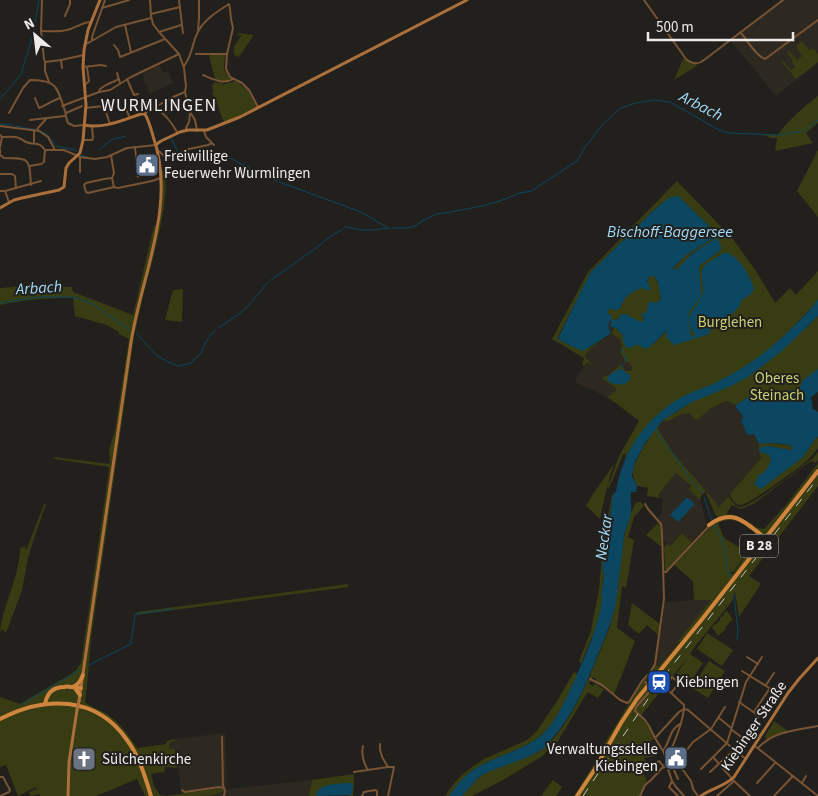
<svg xmlns="http://www.w3.org/2000/svg" width="818" height="796" font-family="'Source Sans 3',sans-serif">
	<style>
		.built { fill: #2d2820 }
		.green { fill: #373c12 }
		.water { fill: #0b4760; fill-rule: evenodd }
		.lines { fill: none; stroke-linecap: round; stroke-linejoin: round }
		.stream { stroke: #0b4760; stroke-width: 1 }
		.street { stroke: #785334; stroke-width: 2 }
		.secondary { stroke: #aa6f3b; stroke-width: 3 }
		.primary { stroke: #d0853e; stroke-width: 4 }
		.rail { stroke: #c5c4c2; stroke-width: 1; stroke-dasharray: 9 9; stroke-linecap: butt }
		.street-bridge { stroke: #785334; stroke-width: 2 }
		.secondary-bridge { stroke: #aa6f3b; stroke-width: 3 }
		.labels { text-anchor: middle; dominant-baseline: central; stroke-width: 4; stroke-linejoin: round; paint-order: stroke }
		.shield { fill: #21201d; stroke: #b0afac; stroke-width: 1 }
		.shield-label { font-size: 14px; font-weight: bold; fill: #edecea }
		.poi-label { font-size: 15px; fill: #edecea; stroke: #21201d; text-anchor: start }
		.park-label { font-size: 15px; fill: #c7d275; stroke: #21201d }
		.street-label { font-size: 15px; fill: #edecea; stroke: #21201d }
		.water-label { font-size: 16px; font-style: italic; fill: #a3dbf9; stroke: #21201d }
		.quarter-label { font-size: 18px; letter-spacing: 1px; fill: #edecea; stroke: #21201d }
	</style>
	<rect width="100%" height="100%" fill="#21201d"/>
	<g class="built">
		<polygon points="783,0 818,0 818,63 776,96 730,40"/>
		<polygon points="160,65 163,73 168,71 173,83 150,94 144,81 143,74 149,71 149,70"/>
		<polygon points="609,320 612,321 612,331 615,337 620,338 620,339 622,347 620,352 623,360 629,362 634,368 632,370 626,371 621,364 603,379 616,388 616,395 613,402 595,391 576,383 575,380 586,363 592,365 592,362 586,358 585,355 587,352 608,337 607,326"/>
		<polygon points="726,401 736,405 736,408 743,416 741,422 743,425 747,435 754,434 759,444 759,450 761,458 719,507 674,454 657,427 663,420 667,422 679,415 690,413 694,420 699,419 710,409"/>
		<polygon points="676,473 691,487 689,490 700,500 707,524 706,526 692,542 682,533 669,546 664,541 662,523 657,518 662,513 662,498 658,495"/>
		<polygon points="694,600 711,600 679,640 680,641 665,660 658,666 655,665 665,602"/>
		<polygon points="225,733 227,789 312,780 309,796 183,796 181,792 175,749 167,750 167,748 169,747 170,742 175,741 175,739"/>
	</g>
	<g class="green">
		<polygon points="239,33 254,35 239,57 234,55 234,46 240,38 241,36 238,35"/>
		<polygon points="802,41 809,50 813,48 818,54 818,62 796,79 782,62 783,61 791,70 795,67 792,62 793,61 787,52 789,51 797,60 802,56 796,46"/>
		<polygon points="209,55 225,55 224,69 230,80 224,81 215,79"/>
		<polygon points="683,59 685,59 690,63 698,65 674,80"/>
		<polygon points="236,81 248,90 257,107 224,123 214,95 212,95 213,91 212,85 215,82 225,84"/>
		<path d="M818 96V123L806 133 813 143 775 151 777 138H771L764 135V134L778 135C784 124 807 104 818 96Z"/>
		<polygon points="818,150 818,217 797,191"/>
		<path d="M162 170C175 186 149 274 143 295 140 309 137 323 134 337L91 639C89 660 88 681 85 702 91 707 100 710 107 714 120 723 129 735 137 748L166 744 167 741 175 739V741L170 742 169 748 167 749H175L177 768 165 767 164 773 160 772 151 774 154 786 160 795 166 796 221 788 225 791 212 795 200 796H145L137 779 96 796H40L39 794 31 796 29 792 36 789 38 791 36 787 18 796 6 765 0 767V697L20 704 71 674 76 670 81 663 106 491C106 483 109 475 109 467L55 459 54 457 110 464 109 450 115 430 129 339 119 334V332L107 325 75 316 73 298C47 298 26 299 0 305V288L30 286 72 287 73 292 133 315 154 226 159 225 162 200Z"/>
		<path d="M677 181 733 239 756 271 775 303 790 288 796 295 818 271V299L815 304 794 326 795 327 760 359 654 418 634 443 625 460 626 454 625 453 623 455 609 488 607 487 600 519 586 506 591 497 614 464 609 480 608 486 619 456 639 421 608 397 616 390V388L602 379 605 375 607 376 621 364 626 371 632 370 633 368 629 362H625L620 352 622 347 620 339 612 334 613 328H616L623 335 624 338 632 348 636 344 652 345 668 330C666 336 668 340 673 343L679 278 721 250 711 228 678 196 665 201 653 211 591 272 558 337V339L569 345 589 348 610 334 587 352 585 355 586 358 593 364V365L586 363 584 366 582 365 584 358 552 339 588 272Z"/>
		<polygon points="713,238 713,240 691,254 680,267 676,270 673,269 686,255"/>
		<path d="M650 276H654C659 283 663 294 659 302 655 305 648 307 646 313H642C643 317 645 319 641 323 633 318 621 318 613 320L610 319 611 316 607 312 609 308 612 309 615 311 621 307C623 297 633 290 643 287L648 291 650 288C647 285 647 280 650 276Z"/>
		<polygon points="183,289 182,322 165,320 173,290"/>
		<polygon points="818,316 818,369 814,372 786,414 738,403 736,405 726,401 710,409 699,419 694,420 690,413 679,415 667,422 663,420 690,403 706,395 807,327"/>
		<path d="M657 427 674 454 706 491 701 496 700 500 688 489 691 486 676 473 658 495 661 498 647 496 648 488 637 486C636 483 633 478 633 474 633 462 649 437 657 427Z"/>
		<path d="M818 437V448C815 452 811 456 808 460 800 467 748 506 740 505 734 504 731 499 730 494L761 458 759 450V444C770 442 781 444 792 446L793 449 791 450 768 446 760 452 769 455 771 459 769 467 763 474 760 489 803 457 816 438Z"/>
		<path d="M818 452V460L816 463 811 461 808 463 755 503 741 509 732 505 726 514 736 515 754 525 752 526C739 519 732 513 718 517L716 516 706 493 707 492 719 507 728 496C731 500 734 505 739 507 749 509 803 466 813 458Z"/>
		<path d="M818 463V486L749 576 761 584 739 617 735 592 733 594V600L696 645 690 654 703 663 689 684 676 675 687 658 640 717C647 723 651 731 654 739L651 741V744L657 754 655 756 644 758 650 767 642 771 647 780 643 787 640 796H574L603 750V746L641 684 652 671 655 665 659 666 680 642 678 641 711 600H694L693 581 674 565 712 525 722 519H735L750 527V530C742 520 729 517 718 523L724 538 747 552 734 571 733 572H730L731 574H733L757 539V537L753 531 755 527 763 529 765 528 786 505Z"/>
		<polygon points="612,494 613,496 605,543 606,550 602,568 604,572 602,589 602,605 598,622 581,664 579,661 591,631 594,614 599,590 603,544"/>
		<path d="M640 501 644 506 634 517 628 537 634 540 626 588 622 586 617 628 635 641 614 695 596 681V679L593 677 591 679 589 678 610 626 613 614C621 577 618 536 636 502L639 503Z"/>
		<path d="M44 504H46L33 541 28 558 22 590 6 633 2 629 0 633C2 606 20 577 20 548L25 546 26 551Z"/>
		<path d="M658 523C663 529 662 540 662 547L646 535Z"/>
		<polygon points="682,533 692,542 667,570 665,570 664,547 667,544 670,546"/>
		<polygon points="348,584 348,587 136,615 137,612"/>
		<polygon points="632,603 660,624 658,635 647,625 640,633 639,634 628,625"/>
		<polygon points="727,611 733,620 729,622 729,624 725,627 726,629 718,636 712,627 720,620 720,618 724,615 723,614"/>
		<polygon points="707,633 733,650 722,666 697,649"/>
		<polygon points="709,661 725,671 708,698 692,688"/>
		<path d="M574 672 577 674V677C567 696 556 725 538 738 517 753 490 757 469 773 461 779 456 788 449 796H445L455 782 464 773 484 759 527 740 536 732 557 701Z"/>
		<path d="M588 679 591 681 589 684 593 686 595 683 604 689 598 698 589 693H587L558 741 541 757 503 780 472 796H462L479 777 484 774C502 765 521 761 538 752 558 741 580 700 588 679Z"/>
		<polygon points="774,721 788,731 767,739 765,738 765,736"/>
		<path d="M354 774V786L353 796H350L348 795H352L334 784C324 787 320 786 316 796H309L312 780Z"/>
		<polygon points="553,780 562,787 556,796 541,796"/>
	</g>
	<g class="water">
		<path d="M678 196 711 228C714 238 721 238 721 250L699 266 701 292 700 298 689 312 688 323 692 338 695 334C678 316 700 308 703 292 704 284 698 272 705 265 709 261 720 256 725 252 739 256 750 275 754 289L751 294 741 301C737 319 712 318 709 334L674 345 666 337 667 330 652 345 646 349 636 344 632 348 627 347 623 341V335L616 328 611 327 610 325 612 322 610 320 608 326 610 331V334L583 351 569 345 558 339 580 293 591 272 653 211 665 201 671 197ZM713 238V240C706 245 697 249 691 255 685 259 682 266 676 270L673 269V268L686 255ZM650 276H654L658 282 661 299 657 303 652 302H649L646 313H642L641 314 644 318 643 321 641 322 625 314 619 315V319L613 320 611 319 612 317 607 312 609 309H612L616 311C621 308 621 305 624 300 629 293 635 290 643 288L648 291 650 289 647 280Z"/>
		<path d="M818 299V316L783 350 748 377 731 386 690 403 663 420 645 443 635 462 632 476 637 486 636 492H631C630 499 632 506 631 513 630 521 625 528 624 537L616 603C612 622 604 639 597 657 585 687 573 715 551 740 549 743 547 746 544 748 527 760 503 765 484 774L479 777 462 796H449C455 788 461 779 469 773 490 757 517 753 538 738 556 725 567 696 576 677L577 674C587 653 596 630 601 607 602 602 601 596 602 591 602 584 606 575 602 568L606 550 605 543 608 534 613 494 616 492C622 451 648 415 684 396 695 390 708 387 719 381 747 367 771 349 793 327 802 318 811 310 818 299Z"/>
		<path d="M621 369 630 375V380C624 386 614 386 607 380 608 374 615 371 621 369Z"/>
		<path d="M818 369V392L811 397 813 409 818 412V437L816 438 803 457 761 489 754 484 759 475C766 473 769 466 771 459L769 455 760 452 759 449 761 447 768 446 791 450 793 448 792 446C781 443 770 442 759 444L754 434 747 435 743 425 741 422 743 416 736 408V405L750 396C760 401 771 399 780 393L783 396C791 389 788 389 798 392L803 380Z"/>
		<polygon points="687,497 695,504 678,522 670,515"/>
		<path d="M348 783H352L353 785 352 795 316 796C318 783 337 784 348 783Z"/>
	</g>
	<g class="lines">
		<g class="stream">
			<polyline points="34,28 39,0"/>
			<polyline points="21,74 34,32"/>
			<polyline points="0,99 20,76"/>
			<polyline points="0,124 13,125"/>
			<polyline points="16,126 22,127"/>
			<polyline points="23,128 34,129"/>
			<polyline points="39,130 48,135 56,146 75,150 77,152"/>
			<polyline points="805,130 818,120"/>
			<polyline points="171,138 178,152"/>
			<polyline points="99,150 111,140 126,136"/>
			<polyline points="80,155 87,157"/>
			<polyline points="224,155 257,172 277,181"/>
			<polyline points="279,182 361,212 388,228"/>
			<polyline points="533,190 577,161 585,147 603,124 617,111 621,108 636,103 654,100 670,102 719,130 729,133 779,135 803,131"/>
			<polyline points="345,227 362,230 372,230 390,228"/>
			<polyline points="392,228 407,228 415,226 422,221 436,214 445,213 482,206 500,201 520,193 532,191"/>
			<polyline points="271,280 316,248 331,236 343,229"/>
			<polyline points="0,303 39,297 74,297 93,304 130,330"/>
			<polyline points="218,328 238,315 249,305 268,282"/>
			<polyline points="136,333 156,355 166,361 178,366 191,363 201,353 205,343 215,330"/>
			<polyline points="624,362 626,359 623,351 625,344"/>
			<polyline points="621,369 623,364"/>
			<polyline points="655,428 660,438 673,454 693,483 703,493"/>
			<polyline points="704,497 710,516 722,540 730,578"/>
			<polyline points="734,595 738,632 737,639"/>
			<polyline points="137,614 173,609"/>
			<polyline points="89,665 131,644 135,614"/>
			<polyline points="53,686 80,670"/>
			<polyline points="21,705 52,687"/>
		</g>
		<g class="street">
			<polyline points="42,0 41,31 44,59 45,62 45,71 49,82"/>
			<polyline points="150,0 151,16 153,24 159,32 179,54 184,68 186,86 185,92 190,114 189,122 186,128 186,131"/>
			<polyline points="179,0 183,33"/>
			<path d="M644 0 686 59C692 64 698 65 704 60L783 0"/>
			<polyline points="102,8 129,0"/>
			<polyline points="151,14 180,7"/>
			<polyline points="65,16 70,4 70,0"/>
			<polyline points="125,25 131,52"/>
			<polyline points="198,30 199,18 199,0"/>
			<path d="M41 31C50 31 59 32 67 30 75 28 83 22 91 22"/>
			<polyline points="159,32 181,25"/>
			<path d="M741 33C748 41 755 55 765 59L818 20"/>
			<polyline points="92,40 92,37 105,0"/>
			<polyline points="85,44 90,42 116,27 151,18"/>
			<polyline points="114,45 118,50 120,57 165,39"/>
			<polyline points="196,54 227,54"/>
			<polyline points="61,60 62,68"/>
			<polyline points="45,62 61,60 84,55"/>
			<path d="M184 66C193 55 192 41 199 30 205 19 218 11 229 4L230 9 231 19 233 28 227 54 226 69 230 77 242 83 249 90 258 107"/>
			<polyline points="83,67 101,65 106,66"/>
			<polyline points="117,73 120,83"/>
			<path d="M203 75C212 79 224 85 233 79"/>
			<polyline points="127,79 134,95 138,94"/>
			<polyline points="84,86 89,81 87,68"/>
			<polyline points="99,92 100,89 106,85 119,79"/>
			<path d="M35 98 39 108C46 105 52 101 60 98"/>
			<polyline points="124,105 130,118"/>
			<polyline points="62,106 99,92 110,90 131,77 179,54"/>
			<polyline points="85,108 104,106 110,124"/>
			<path d="M156 108C165 114 172 123 177 132"/>
			<polyline points="189,110 195,120 197,131"/>
			<path d="M9 113 23 88 30 80C58 80 57 88 65 111 66 115 66 119 68 123L74 126 84 125"/>
			<polyline points="66,113 82,106"/>
			<polyline points="145,113 173,97 185,92"/>
			<polyline points="30,120 65,116"/>
			<polyline points="0,126 39,131 48,137 55,150"/>
			<polyline points="37,130 38,128 46,119"/>
			<polyline points="204,131 206,137 214,145"/>
			<polyline points="0,135 2,137 0,147"/>
			<path d="M2 137C7 137 14 136 19 138 22 139 24 141 26 142 35 146 38 140 45 150H64L80 157 95 159 107 157 127 148 156 145"/>
			<polyline points="83,140 92,140 93,138 92,126"/>
			<polyline points="34,142 34,130"/>
			<polyline points="135,147 138,177"/>
			<path d="M0 149V155L4 158C31 158 29 159 31 185"/>
			<polyline points="158,151 160,152 166,158 168,158 189,149 208,145 212,143"/>
			<polyline points="111,155 114,173 112,178 114,187"/>
			<polyline points="80,157 80,172"/>
			<polyline points="30,166 41,164 44,162 45,150"/>
			<polyline points="0,174 12,174 15,176 16,188"/>
			<polyline points="112,178 104,179 86,183 84,185 86,192 88,193 114,187 118,188 152,181 161,178"/>
			<polyline points="0,191 5,191 9,202"/>
			<polyline points="5,191 41,181"/>
			<polyline points="664,572 666,572 709,526"/>
			<polyline points="747,657 758,664"/>
			<polyline points="742,671 774,691 780,682"/>
			<polyline points="590,679 602,685 620,700 627,703 629,702 642,681 651,671 655,664 664,599 662,532 661,524 648,509 645,504"/>
			<polyline points="766,685 774,673"/>
			<polyline points="650,687 651,690 636,707 635,711 645,720 649,726 655,738 663,751 666,758 667,766 672,781 676,787 684,796"/>
			<polyline points="739,702 759,716 753,725"/>
			<polyline points="684,709 688,710 737,752 746,759"/>
			<polyline points="754,712 770,688"/>
			<polyline points="719,718 730,727"/>
			<polyline points="732,730 744,739"/>
			<polyline points="222,737 223,786 225,791 224,796"/>
			<polyline points="655,738 679,712 684,709"/>
			<path d="M380 744C379 753 383 759 388 767"/>
			<path d="M363 746C361 755 363 762 368 770"/>
			<polyline points="755,746 818,796"/>
			<path d="M758 748C774 731 796 730 818 726"/>
			<path d="M663 751C670 742 669 730 680 724"/>
			<polyline points="713,757 734,781 750,796"/>
			<path d="M666 758C673 749 685 716 684 705L666 688 665 687 672 677 679 683 671 693"/>
			<polyline points="677,762 691,781 693,789 698,796"/>
			<polyline points="656,763 659,761 664,767"/>
			<polyline points="673,768 678,779"/>
			<polyline points="701,769 727,743 746,682 762,657"/>
			<polyline points="668,770 673,768 693,742 711,729 725,707"/>
			<polyline points="354,772 388,767 394,767 388,796"/>
			<polyline points="710,772 734,750"/>
			<polyline points="0,777 3,777 10,790 9,792 0,796"/>
			<polyline points="672,781 669,787 678,796"/>
			<polyline points="757,783 775,763"/>
			<polyline points="802,783 806,776"/>
			<polyline points="182,790 185,792 219,787 224,788"/>
			<polyline points="362,796 364,792 375,790 377,791 377,796"/>
			<polyline points="640,796 645,785 651,780 662,768 667,766"/>
			<polyline points="717,796 734,781"/>
			<polyline points="774,796 793,776"/>
		</g>
		<g class="secondary">
			<polyline points="157,144 161,141 180,132 188,130 207,130 240,117 467,0"/>
			<polyline points="0,208 14,200 22,198 59,190 64,187 66,168 69,163 80,153 83,140 86,105 83,67 84,50 88,30 100,0"/>
			<path d="M79 701 131 342C142 274 177 204 153 136 151 129 149 121 145 114H141C123 120 104 129 84 125"/>
			<polyline points="68,796 69,762 77,710"/>
			<path d="M701 796C711 788 724 787 734 777L788 693 799 679 818 658"/>
		</g>
		<g class="primary">
			<path d="M709 525C733 507 746 523 765 538"/>
			<polyline points="72,687 81,688"/>
			<polyline points="75,688 80,695"/>
			<path d="M45 704C47 693 53 687 64 687 67 686 69 687 72 687 78 686 81 680 83 675"/>
			<path d="M0 719C44 696 96 695 127 740 139 756 145 776 151 796"/>
			<polyline points="577,796 595,769 621,723 637,699 703,618 818,471"/>
		</g>
		<polyline class="rail" points="583,796 658,684 818,478"/>
		<polyline class="street-bridge" points="645,682 650,687"/>
		<polyline class="secondary-bridge" points="77,710 79,701"/>
	</g>
	<defs>
		<g id="civic-square" transform="scale(1.25)"><rect x="-9" y="-9" width="18" height="18" rx="4" fill="#5c6f8a" stroke="#21201d"/><path d="M-.6-6.5H3V-4.5H.6V-3L4-1V1h2V6H-6V1h2V-1L-.6-3ZM-1.2 2.5V6h2.4V2.5Z" fill="#fff"/></g>
		<g id="station-square" transform="scale(1.25)"><rect x="-9" y="-9" width="18" height="18" rx="4" fill="#1a4fb4" stroke="#21201d"/><path d="M-3-6H3Q5-6 5-4V2Q5 4 3 4L4.5 6H3L1.5 4h-3L-3 6H-4.5L-3 4Q-5 4-5 2V-4Q-5-6-3-6ZM-3.5-4v3h7v-3ZM-3.5 1v1.5H-2V1ZM2 1v1.5H3.5V1Z" fill="#fff"/></g>
		<g id="church-square" transform="scale(1.25)"><rect x="-9" y="-9" width="18" height="18" rx="4" fill="#6b7280" stroke="#21201d"/><path d="M-1.2-6h2.4v3.5h3.3v2.4h-3.3V6h-2.4V-.1h-3.3v-2.4h3.3Z" fill="#fff"/></g>
	</defs>
	<g fill-rule="evenodd">
		<use href="#civic-square" x="147" y="165"/>
		<use href="#station-square" x="659" y="682"/>
		<use href="#civic-square" x="676" y="758"/>
		<use href="#church-square" x="84" y="759"/>
	</g>
	<g class="labels">
		<rect class="shield" x="740" y="534.5" width="38" height="23" rx="4"/>
		<g class="shield-label">
			<text x="759" y="546">B 28</text>
		</g>
		<g class="poi-label">
			<text x="164" y="156">Freiwillige<tspan x="164" dy="17">Feuerwehr Wurmlingen</tspan></text>
			<text x="676" y="682">Kiebingen</text>
			<text x="658" y="749" text-anchor="end">Verwaltungsstelle<tspan x="658" dy="17">Kiebingen</tspan></text>
			<text x="102" y="759">Sülchenkirche</text>
		</g>
		<g class="park-label">
			<text x="730" y="322">Burglehen</text>
			<text x="777" y="378">Oberes<tspan x="777" dy="17">Steinach</tspan></text>
		</g>
		<g class="street-label">
			<text transform="translate(754 726) rotate(-56)">Kiebinger Straße</text>
		</g>
		<g class="water-label">
			<text transform="translate(701 106) rotate(27)">Arbach</text>
			<text x="670" y="232">Bischoff-Baggersee</text>
			<text transform="translate(39 288) rotate(-4)">Arbach</text>
			<text transform="translate(604 537) rotate(-82)">Neckar</text>
		</g>
		<g class="quarter-label">
			<text x="159" y="105">WURMLINGEN</text>
		</g>
	</g>
	<g transform="translate(35 35) rotate(332)" stroke="#21201d" stroke-width="4" paint-order="stroke">
	<path d="M0-4L9 19L0 12L-9 19Z" fill="#edecea"/>
	<text y="-8" font-size="14" font-weight="bold" text-anchor="middle" fill="#edecea">N</text>
	</g>
	<path d="M648 32v8h145v-8" fill="none" stroke="#edecea" stroke-width="2.5"/>
	<text x="656" y="32" font-size="15" fill="#edecea" stroke="#21201d" stroke-width="4" paint-order="stroke">500 m</text>
</svg>
